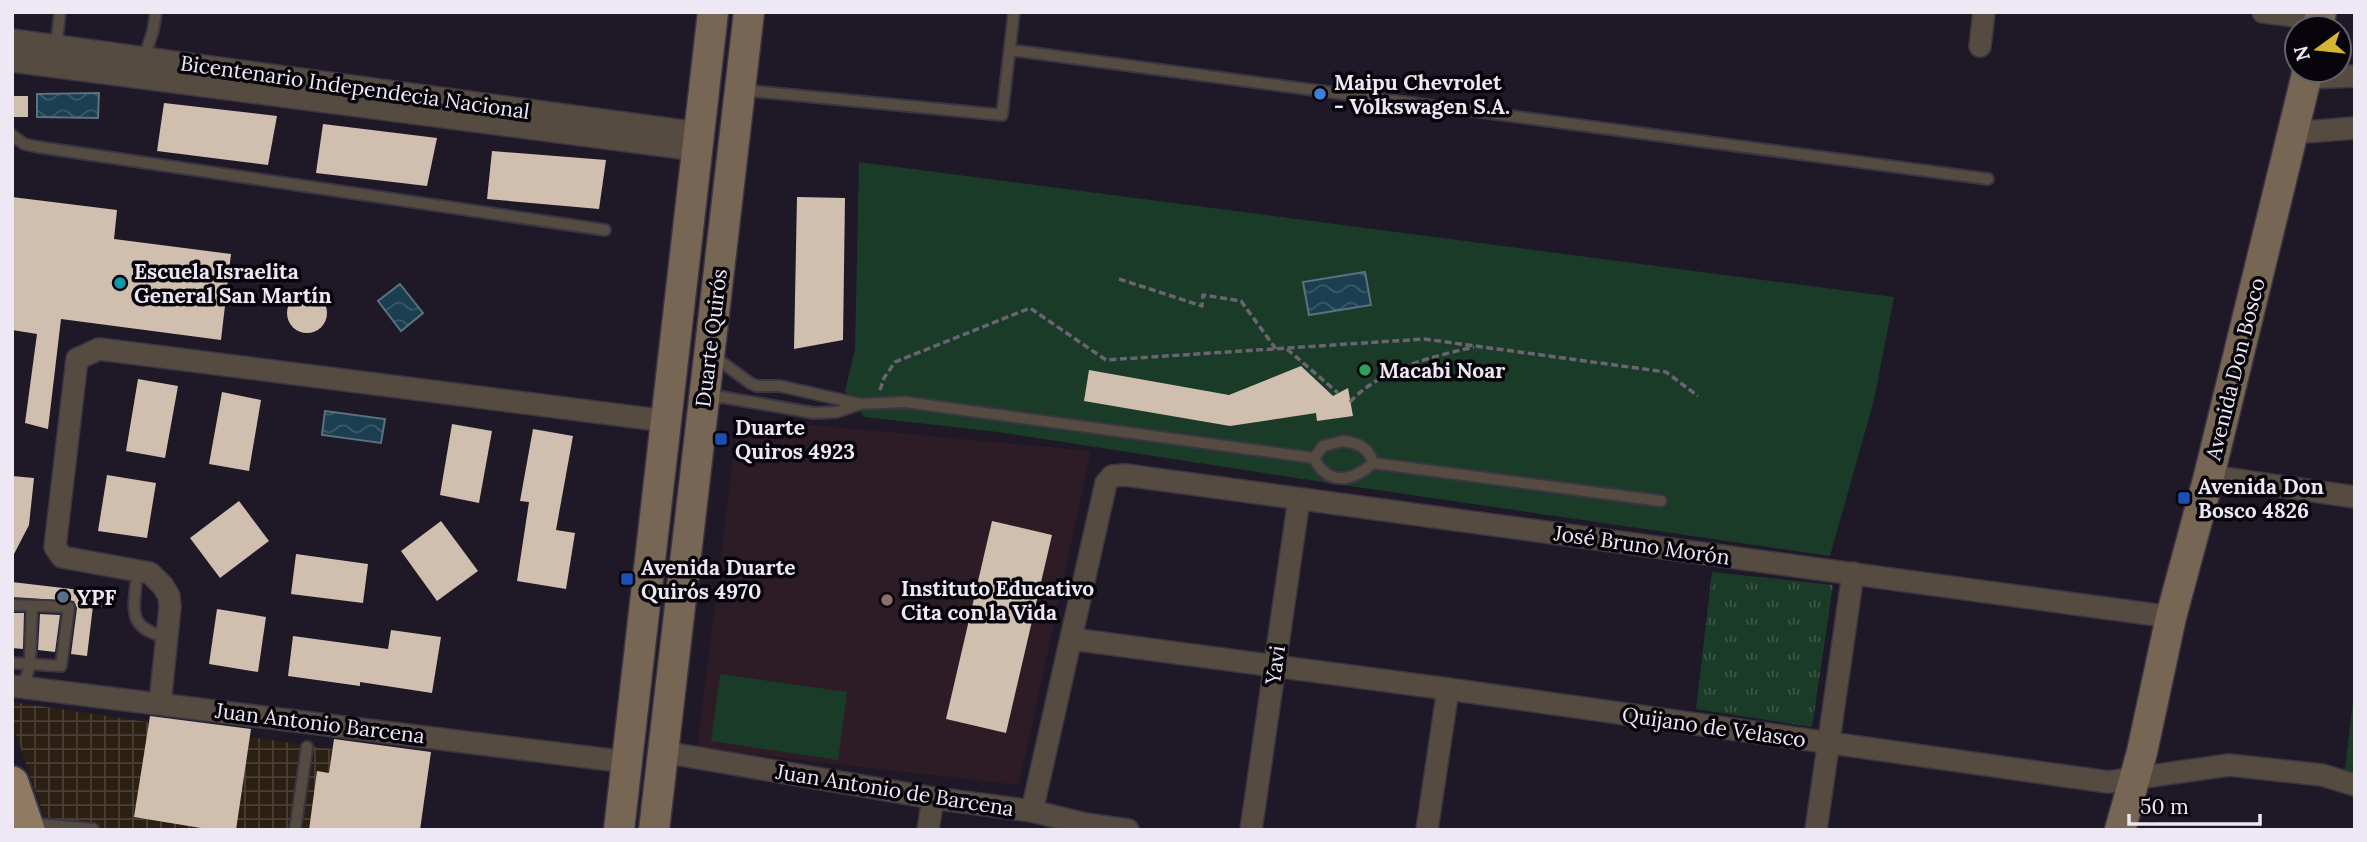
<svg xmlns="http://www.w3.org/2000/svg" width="2367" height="842" font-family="Lora,serif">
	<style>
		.industrial { fill: url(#industrial-grid) }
		.education { fill: #2d1c25 }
		.park { fill: url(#park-tufts) }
		.garden { fill: #1b3b29 }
		.water { fill: url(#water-waves); stroke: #5a7181; stroke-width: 2 }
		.building { fill: #d0bfae }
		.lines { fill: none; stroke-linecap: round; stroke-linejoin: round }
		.service-casing { stroke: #3c3544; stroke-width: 14 }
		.minor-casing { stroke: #3c3544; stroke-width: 24 }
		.secondary-casing { stroke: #3c3544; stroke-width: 33 }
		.primary-casing { stroke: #3c3544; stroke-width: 37 }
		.path { stroke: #6a6471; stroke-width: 3.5; stroke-dasharray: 7 3.5; stroke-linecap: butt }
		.service { stroke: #554b40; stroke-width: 10 }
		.minor { stroke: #554b40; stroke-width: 21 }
		.secondary { stroke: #766653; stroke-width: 30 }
		.primary { stroke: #907b62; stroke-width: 33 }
		.shop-dot { fill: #3f7fe0; stroke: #07050b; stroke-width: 2.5 }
		.culture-dot { fill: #0f9aa8; stroke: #07050b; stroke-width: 2.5 }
		.leisure-dot { fill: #2e9e5b; stroke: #07050b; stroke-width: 2.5 }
		.transit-dot { fill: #1a4fb4; stroke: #07050b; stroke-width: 2.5 }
		.service-dot { fill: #5c6f8a; stroke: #07050b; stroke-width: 2.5 }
		.education-dot { fill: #8d6e63; stroke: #07050b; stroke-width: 2.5 }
		.labels { text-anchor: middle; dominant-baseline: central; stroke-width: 7; stroke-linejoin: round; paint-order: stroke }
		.poi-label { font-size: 21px; font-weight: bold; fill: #ede8f3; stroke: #07050b; text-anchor: start }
		.street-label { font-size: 21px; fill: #ede8f3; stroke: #07050b }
	</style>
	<defs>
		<pattern id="industrial-grid" width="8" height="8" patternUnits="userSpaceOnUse" patternTransform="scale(1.75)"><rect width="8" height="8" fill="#2b2012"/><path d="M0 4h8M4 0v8" fill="none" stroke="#4a4035"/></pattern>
		<pattern id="park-tufts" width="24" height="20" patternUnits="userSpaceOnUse" patternTransform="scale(1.75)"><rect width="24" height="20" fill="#1b3b29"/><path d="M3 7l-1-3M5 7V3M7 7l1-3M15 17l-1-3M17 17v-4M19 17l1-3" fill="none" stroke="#3c5748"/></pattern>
		<pattern id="water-waves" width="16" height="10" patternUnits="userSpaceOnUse" patternTransform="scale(1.75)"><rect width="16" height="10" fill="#1b3e50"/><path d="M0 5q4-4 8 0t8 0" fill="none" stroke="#3c5a6a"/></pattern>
	</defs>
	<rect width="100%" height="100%" fill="#1f1827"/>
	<polygon class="industrial" points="12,702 386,757 378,830 49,830 12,723"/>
	<polygon class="education" points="738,418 1091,451 1019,785 697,748"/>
	<g class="park">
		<polygon points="1712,572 1833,585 1812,727 1696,709"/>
		<polygon points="2355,685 2355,774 2345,769"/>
	</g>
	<g class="garden">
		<polygon points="859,162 1894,297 1874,400 1830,556 1329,483 998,432 864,417 845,391 855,349"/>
		<polygon points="720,674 847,692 838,760 711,741"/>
	</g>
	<g class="water">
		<polygon points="99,93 98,118 37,117 37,94"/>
		<polygon points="1365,272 1371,305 1309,315 1303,282"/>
		<polygon points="400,284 423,313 401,331 378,301"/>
		<polygon points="325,411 385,419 381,443 322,435"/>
	</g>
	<g class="building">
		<rect x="12" y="96" width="16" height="21"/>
		<polygon points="164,103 277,116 268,165 157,151"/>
		<polygon points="323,124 437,138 427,186 316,173"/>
		<polygon points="492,151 606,160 599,209 487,199"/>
		<polygon points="12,197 117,210 114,239 231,254 221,340 61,319 48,429 25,423 37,334 12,330"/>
		<polygon points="797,197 845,198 843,340 794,349"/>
		<circle cx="307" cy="313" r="20"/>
		<polygon points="1301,366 1333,396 1348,388 1353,416 1317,421 1316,413 1230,426 1084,401 1089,370 1229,395"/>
		<polygon points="138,379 178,386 165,458 126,451"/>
		<polygon points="222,392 261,400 249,471 209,464"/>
		<polygon points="452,424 492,431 479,503 440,495"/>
		<polygon points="533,429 573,436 556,530 575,533 566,589 517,581 529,502 520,501"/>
		<polygon points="107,475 156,483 147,538 98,531"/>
		<polygon points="12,476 34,478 29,525 12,558"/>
		<polygon points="239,501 269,541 220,578 190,538"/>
		<polygon points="441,521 478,571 437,601 401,551"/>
		<polygon points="992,521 1052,535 1006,733 946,719"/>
		<polygon points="296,554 368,564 363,603 291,594"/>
		<polygon points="12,582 114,594 113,608 93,606 87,656 71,654 77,608 74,601 12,597"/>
		<polygon points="217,609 266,617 258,672 209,664"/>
		<polygon points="12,613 24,613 23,649 12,648"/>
		<polygon points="40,614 60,615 55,652 38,650"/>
		<polygon points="391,630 441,637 432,693 360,682 360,686 288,676 293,636 388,649"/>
		<polygon points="150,716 251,729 236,830 213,830 134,817"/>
		<polygon points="334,739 431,752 420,830 309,830 317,771 329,773"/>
	</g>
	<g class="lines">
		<g class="service-casing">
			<g id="service">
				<polyline points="56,47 60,12"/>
				<polyline points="1010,50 1988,179"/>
				<polyline points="144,58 153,31 156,12"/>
				<polyline points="741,90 1002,115 1014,12"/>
				<polyline points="12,135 24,144 38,147 605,230"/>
				<polyline points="712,355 750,383 757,386 780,386 860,404 905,402 1314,458"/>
				<polyline points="706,402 722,397 814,413 837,412 860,404"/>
				<path d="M1343 441C1357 443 1369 447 1373 463 1352 482 1328 486 1314 458L1323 446Z"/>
				<polyline points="1373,463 1661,501"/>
				<path d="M136 584C132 618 132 628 168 638"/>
				<polyline points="12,605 69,607 61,666 12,663"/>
				<polyline points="30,687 26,678 30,664 32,606"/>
				<polyline points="29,823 93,829 90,830"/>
				<polyline points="295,830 307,747"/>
			</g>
		</g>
		<g class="minor-casing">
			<g id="minor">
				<polyline points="2263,12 2320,19"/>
				<polyline points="12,40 698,133"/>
				<polyline points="1980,46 1984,12"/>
				<polyline points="12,61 697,150"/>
				<polyline points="2307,78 2355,76"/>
				<polyline points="2292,133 2355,128"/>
				<polyline points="2209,476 2355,497"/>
				<polyline points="1072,639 1448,689 2108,782 2229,765 2322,775 2355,785"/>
				<polyline points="12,686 627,762"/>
				<polyline points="160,703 170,607 169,596 163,586 150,573 62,557 55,547 77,359 99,349 666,421"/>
				<polyline points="663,752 933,798 1032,811 1085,824 1128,830"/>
				<polyline points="1032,811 1106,483 1112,476 1125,475 2171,617"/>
				<polyline points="928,830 933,798"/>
				<polyline points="1251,830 1299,499"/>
				<polyline points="1427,830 1448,689"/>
				<polyline points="1816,830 1853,573"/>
			</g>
		</g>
		<g class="secondary-casing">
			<g id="secondary">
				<polyline points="2318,28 2321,12"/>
				<polyline points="619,830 713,12"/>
				<polyline points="654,830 749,12"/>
				<polyline points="2120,830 2142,752 2171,617 2209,476 2308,70"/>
			</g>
		</g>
		<g class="primary-casing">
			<polyline id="primary" points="12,783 28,830"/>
		</g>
		<g class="path">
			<polyline points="1119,279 1202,306 1203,295 1241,301 1276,349"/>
			<polyline points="1287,349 1338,393"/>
			<polyline points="880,390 884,378 895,362 1030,308 1106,360 1424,339 1666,372 1698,396"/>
			<path d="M1350 402C1382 368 1431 357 1474 347"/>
		</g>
		<use href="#service" class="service"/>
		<use href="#minor" class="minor"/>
		<use href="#secondary" class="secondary"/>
		<use href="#primary" class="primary"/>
	</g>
	<circle class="shop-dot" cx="1320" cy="94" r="7"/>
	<circle class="culture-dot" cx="120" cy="283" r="7"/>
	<circle class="leisure-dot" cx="1365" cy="370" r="7"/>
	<g class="transit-dot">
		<rect x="714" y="432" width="14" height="14" rx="3.5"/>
		<rect x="2177" y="491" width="14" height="14" rx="3.5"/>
		<rect x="620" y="572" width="14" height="14" rx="3.5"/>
	</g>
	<circle class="service-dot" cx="63" cy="597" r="7"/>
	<circle class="education-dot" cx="887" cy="600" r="7"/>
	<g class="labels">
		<g class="poi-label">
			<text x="1334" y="82">Maipu Chevrolet<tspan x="1334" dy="24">- Volkswagen S.A.</tspan></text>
			<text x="134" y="271">Escuela Israelita<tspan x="134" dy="24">General San Martín</tspan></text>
			<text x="1379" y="370">Macabi Noar</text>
			<text x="735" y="427">Duarte<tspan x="735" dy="24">Quiros 4923</tspan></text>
			<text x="2198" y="486">Avenida Don<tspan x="2198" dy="24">Bosco 4826</tspan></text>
			<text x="641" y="567">Avenida Duarte<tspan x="641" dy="24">Quirós 4970</tspan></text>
			<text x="901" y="588">Instituto Educativo<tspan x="901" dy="24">Cita con la Vida</tspan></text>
			<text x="77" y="597">YPF</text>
		</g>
		<g class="street-label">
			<text transform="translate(355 87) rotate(8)">Bicentenario Independecia Nacional</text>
			<text transform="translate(711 338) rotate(-83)">Duarte Quirós</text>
			<text transform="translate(2235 369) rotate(-76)">Avenida Don Bosco</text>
			<text transform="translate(1642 545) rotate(8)">José Bruno Morón</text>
			<text transform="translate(1275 665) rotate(-82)">Yavi</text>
			<text transform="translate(320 723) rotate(7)">Juan Antonio Barcena</text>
			<text transform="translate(1714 727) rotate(8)">Quijano de Velasco</text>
			<text transform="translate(895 790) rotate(9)">Juan Antonio de Barcena</text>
		</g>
	</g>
	<rect width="2367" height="842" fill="none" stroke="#ede8f3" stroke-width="28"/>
	<g transform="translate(2318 49) rotate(255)"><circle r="33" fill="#07050b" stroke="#636068" stroke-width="2"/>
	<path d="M0-5L12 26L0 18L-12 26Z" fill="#d6b534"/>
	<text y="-10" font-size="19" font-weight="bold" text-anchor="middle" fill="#ede8f3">N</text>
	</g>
	<path d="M2129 814v10h131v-10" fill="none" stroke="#ede8f3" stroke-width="3.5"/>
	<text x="2140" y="814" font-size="21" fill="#ede8f3" stroke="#07050b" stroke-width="5" paint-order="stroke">50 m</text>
</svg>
